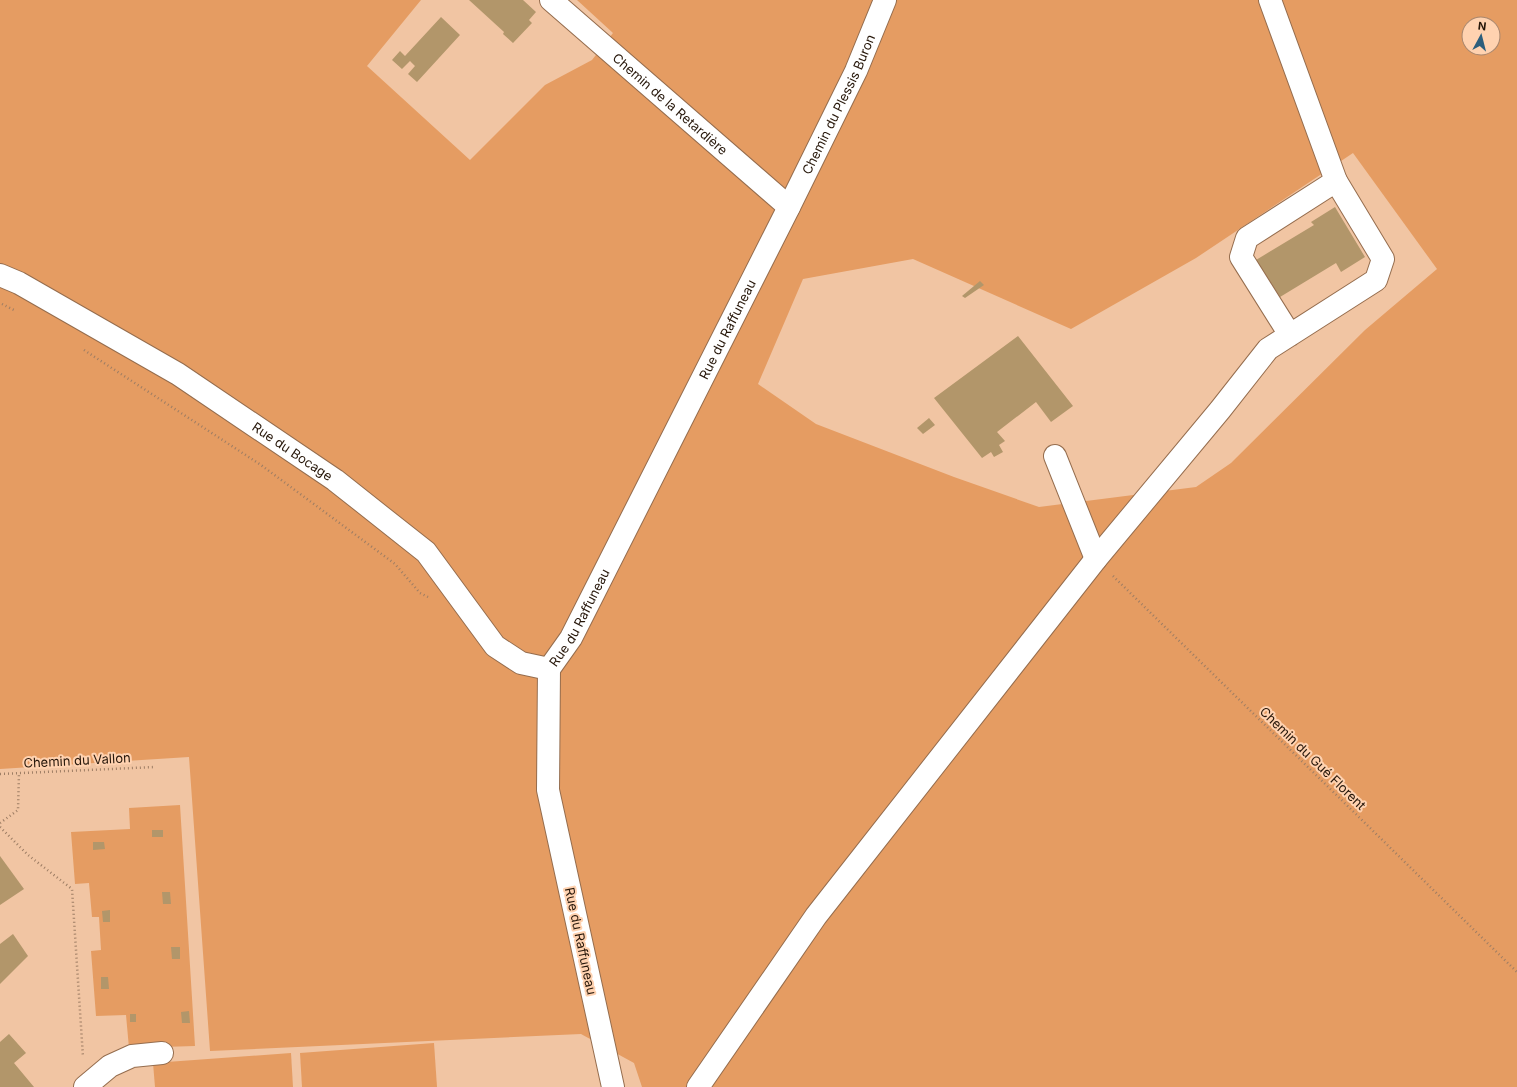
<svg xmlns="http://www.w3.org/2000/svg" width="1517" height="1087" font-family="Inter,sans-serif">
	<style>
		.green { fill: #e59c62; fill-rule: evenodd }
		.building { fill: #b2966a }
		.lines { fill: none; stroke-linecap: round; stroke-linejoin: round }
		.minor-casing { stroke: #956d4e; stroke-width: 24 }
		.path { stroke: #9d7d64; stroke-width: 2.5; stroke-dasharray: 1 3; stroke-linecap: butt }
		.minor { stroke: #fff; stroke-width: 22 }
		.labels { text-anchor: middle; dominant-baseline: central; stroke-width: 4; stroke-linejoin: round; paint-order: stroke }
		.street-label { font-size: 13px; fill: #27170a; stroke: #ffd2b0 }
	</style>
	<rect width="100%" height="100%" fill="#f1c5a3"/>
	<g class="green">
		<path d="M0 0H421L367 66 470 160 545 85 592 60 613 33 577 0H1517V1087H642L634 1063 581 1034 210 1051 189 757 0 769ZM1469 24H1493V48H1469ZM1353 153 1437 269 1365 330 1231 463 1196 487 1039 507 954 477 816 424 758 384 803 279 913 259 1071 329 1196 258Z"/>
		<polygon points="180,805 195,1046 129,1048 126,1015 96,1016 91,951 101,950 99,917 92,917 89,883 75,884 71,832 130,829 129,808"/>
		<polygon points="434,1043 437,1087 302,1087 300,1053"/>
		<polygon points="291,1053 293,1087 155,1087 153,1063"/>
	</g>
	<g class="building">
		<polygon points="469,0 523,0 536,12 529,20 532,23 513,43 503,34 504,32"/>
		<polygon points="441,17 460,35 417,82 408,74 415,66 410,61 402,69 392,60 400,51 405,56"/>
		<polygon points="1335,207 1365,257 1341,272 1336,263 1280,297 1256,260 1314,225 1311,222"/>
		<polygon points="980,281 984,285 965,298 962,296"/>
		<polygon points="1018,336 1073,406 1051,422 1036,402 997,432 1005,441 999,445 1003,452 994,457 991,452 982,458 934,398"/>
		<polygon points="929,418 935,425 923,434 917,428"/>
		<rect x="152" y="830" width="11" height="7"/>
		<polygon points="93,842 104,842 105,849 93,850"/>
		<polygon points="0,856 24,889 0,905"/>
		<polygon points="162,892 170,892 171,904 163,904"/>
		<polygon points="110,910 110,922 103,922 102,911"/>
		<polygon points="13,934 28,956 0,984 0,944"/>
		<polygon points="171,947 180,947 180,959 172,959"/>
		<polygon points="101,977 108,977 109,989 101,989"/>
		<polygon points="189,1011 190,1023 182,1023 181,1012"/>
		<rect x="130" y="1014" width="6" height="8"/>
		<polygon points="9,1034 26,1053 14,1063 34,1087 0,1087 0,1042"/>
	</g>
	<g class="lines">
		<g class="minor-casing">
			<g id="minor">
				<path id="s1" d="M551 0 789 207"/>
				<polyline points="1270,0 1336,181"/>
				<path id="s2" d="M0 275 19 283 178 374 335 480 426 552 495 646 521 663 549 669"/>
				<polyline points="1055,456 1096,559"/>
				<polyline points="85,1087 110,1066 132,1056 162,1053"/>
				<path id="s3" d="M613 1087 548 790 549 669 571 638 789 207 856 71 885 0"/>
				<polyline points="698,1087 816,916 1096,559 1220,410 1268,349 1376,280 1383,259 1336,181 1247,238 1241,257 1290,335"/>
			</g>
		</g>
		<g class="path">
			<polyline points="2,304 14,310"/>
			<polyline points="84,350 261,465 395,564 420,593 428,597"/>
			<polyline points="1113,576 1517,972"/>
			<polyline points="0,774 155,767"/>
			<polyline points="0,823 18,810 19,773"/>
			<polyline points="0,827 28,855 72,889 83,1057"/>
		</g>
		<use href="#minor" class="minor"/>
	</g>
	<g class="labels">
		<g class="street-label">
			<text stroke="none"><textPath href="#s1" startOffset="158">Chemin de la Retardière</textPath></text>
			<text stroke="none"><textPath href="#s3" startOffset="1060">Chemin du Plessis Buron</textPath></text>
			<text stroke="none"><textPath href="#s3" startOffset="809">Rue du Raffuneau</textPath></text>
			<text stroke="none"><textPath href="#s2" startOffset="342">Rue du Bocage</textPath></text>
			<text stroke="none"><textPath href="#s3" startOffset="485">Rue du Raffuneau</textPath></text>
			<text transform="translate(1313 758) rotate(44)">Chemin du Gué Florent</text>
			<text transform="translate(77 760) rotate(-3)">Chemin du Vallon</text>
			<text transform="translate(581 941) rotate(78)">Rue du Raffuneau</text>
		</g>
	</g>
	<g transform="translate(1481 36) rotate(7)"><circle r="19" fill="#ffd2b0" stroke="#a9876e"/>
	<path d="M0-3L7 15L0 10L-7 15Z" fill="#2d5e7c"/>
	<text y="-6" font-size="11" font-weight="bold" text-anchor="middle" fill="#27170a">N</text>
	</g>
</svg>
